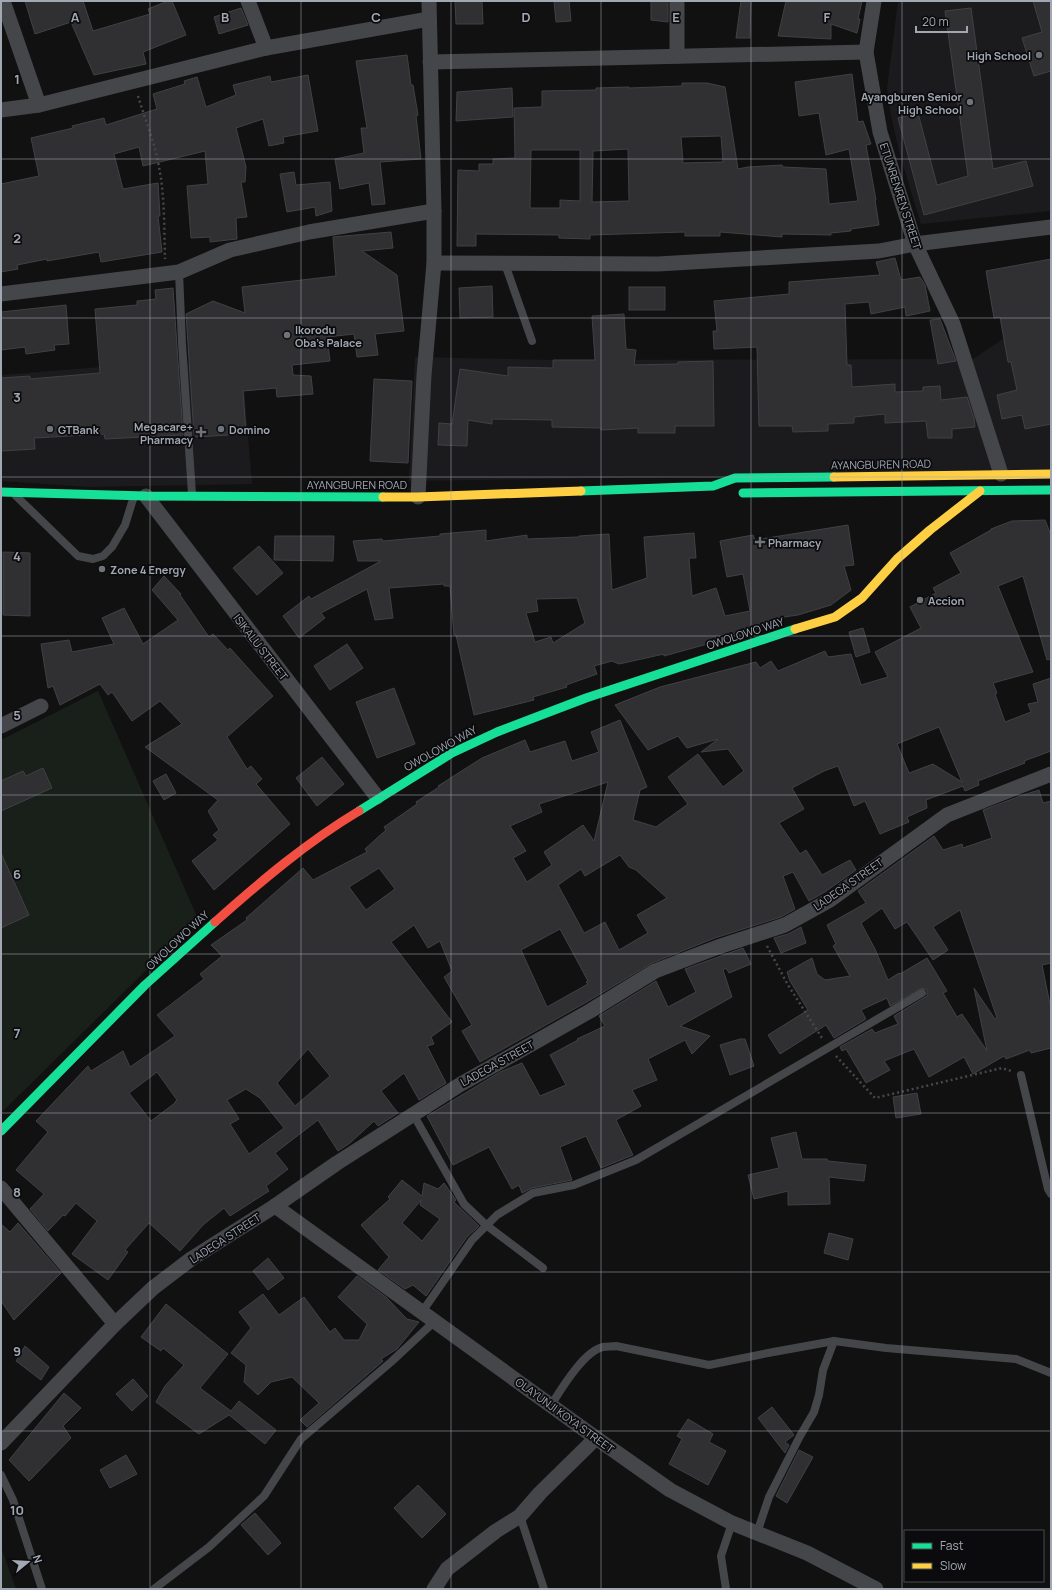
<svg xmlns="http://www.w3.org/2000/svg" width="1052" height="1590" font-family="Manrope,sans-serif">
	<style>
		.built { fill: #1b1b1d }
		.green { fill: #19201a }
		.building { fill: #303032; stroke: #404145; fill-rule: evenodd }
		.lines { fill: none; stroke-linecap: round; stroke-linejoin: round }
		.path { stroke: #47484c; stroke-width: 2.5; stroke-dasharray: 2 3; stroke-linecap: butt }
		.lane { stroke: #45464a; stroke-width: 8 }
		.street { stroke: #45464a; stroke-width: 15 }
		.fast { stroke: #16e098; stroke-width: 9 }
		.slow { stroke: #ffcf43; stroke-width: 9 }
		.jam { stroke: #f24e42; stroke-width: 9 }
		.grid { fill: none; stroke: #a1a8b3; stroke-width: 1; stroke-opacity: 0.55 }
		.poi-dot { fill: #6f737a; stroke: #0b0b0d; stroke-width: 1.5 }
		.labels { text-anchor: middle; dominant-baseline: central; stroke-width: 3.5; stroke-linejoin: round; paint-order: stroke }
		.poi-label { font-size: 11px; font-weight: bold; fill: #a1a8b3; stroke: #0b0b0d; text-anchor: start }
		.street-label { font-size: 11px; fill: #a1a8b3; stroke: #0b0b0d }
		.grid-label { font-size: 13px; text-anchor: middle; font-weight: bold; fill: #a1a8b3; stroke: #0b0b0d; stroke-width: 3.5; stroke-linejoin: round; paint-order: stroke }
	</style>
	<rect width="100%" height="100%" fill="#111"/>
	<g class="built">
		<polygon points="898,1 1051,1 1051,211 921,224 900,155 891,116 887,88"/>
		<polygon points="1051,307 1051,471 409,481 415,357 553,360 973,359"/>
		<polygon points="242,361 252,484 88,487 1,481 1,375 138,364"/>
	</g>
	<g class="green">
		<polygon points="98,691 198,919 1,1113 1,740"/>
		<polygon points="1,1547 16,1589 1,1589"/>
	</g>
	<g class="building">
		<polygon points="25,1 83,1 93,31 150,14 148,9 168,1 172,1 186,35 143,52 146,64 94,75 71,22 35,34"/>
		<polygon points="455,1 482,1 483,24 456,24"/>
		<polygon points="554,1 569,1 571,21 556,22"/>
		<polygon points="651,1 668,1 668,22 651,20"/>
		<polygon points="741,1 751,1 750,38 736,38"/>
		<polygon points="786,1 862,1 858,19 860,19 857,33 831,24 831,39 778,36"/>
		<polygon points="1033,1 1051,1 1051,71 1034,76 1022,38 1042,32"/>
		<polygon points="241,8 248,25 219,34 214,17"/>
		<polygon points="971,8 993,169 1026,161 1033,186 924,215 898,118 918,113 937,185 968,176 945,11"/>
		<polygon points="407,55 411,85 413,85 418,115 416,116 421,159 380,162 385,204 372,205 369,183 340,189 335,159 364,153 361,128 367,128 356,61"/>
		<path d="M852 74 858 122 863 121 871 144 866 145 876 200H875L879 225 851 229V231L831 233V235L782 234V237L720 232V236H685V232L590 235V239L559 238V235L476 234V246H457L458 170 479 171V164H493V159L515 158 514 108 542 107V91L596 90V88L629 87V88L682 86V83H707L725 87 738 169 748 167 782 165 783 167 826 169 829 204 858 201 849 149 826 155 819 113 799 116 795 82ZM721 136 723 162 683 163 681 137ZM628 149 629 201 592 202 593 151ZM531 150H580V201L560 200V208H530Z"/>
		<polygon points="308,75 318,131 283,137 284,143 269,146 263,119 236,128 246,167 245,182 241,182 247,217 236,218 237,239 210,242 210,237 191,238 187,186 208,184 205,151 143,166 139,147 114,154 123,189 158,183 160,216 158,216 162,252 101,262 99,252 47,261 47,259 17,265 18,269 1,272 1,184 39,176 31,138 73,128 72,126 104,118 106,125 157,109 153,94 185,84 184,81 197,77 206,107 236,95 233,85 270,76 271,82"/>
		<polygon points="512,88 513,117 456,121 457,92"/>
		<polygon points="294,172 296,185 330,182 332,211 316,216 315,207 287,212 280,174"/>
		<polygon points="391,232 393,248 362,251 397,275 404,331 375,334 378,355 357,357 354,334 327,337 330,361 292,365 293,375 311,376 313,394 277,397 276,388 243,391 246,434 196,437 196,434 194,435 186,314 213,301 245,313 242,287 336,276 333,237"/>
		<polygon points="895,258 901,280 920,277 925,285 930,311 906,316 905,307 871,314 869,302 845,304 847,365 851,365 852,387 895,384 895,392 923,391 923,387 940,386 941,400 967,397 974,418 975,427 952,429 952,438 928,438 926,421 885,423 885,414 854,417 854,423 828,424 828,431 793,432 792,426 759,426 757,347 714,349 713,331 717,331 714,301 789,294 789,282 880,275 876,262"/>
		<polygon points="1051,259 1051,424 1025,429 1022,415 1002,419 997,395 1017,390 1011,362 1008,362 1000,317 994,318 986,271"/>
		<polygon points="492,286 493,317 460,318 459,288"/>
		<rect x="629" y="287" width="36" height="23"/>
		<polygon points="173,288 183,435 105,439 104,434 34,438 35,449 1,451 1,378 30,376 30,379 53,377 100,373 95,309 137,305 137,301 156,299 155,290"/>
		<polygon points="66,305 69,344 54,345 55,350 26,354 25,347 1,350 1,312"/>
		<polygon points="624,314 626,349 636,350 634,365 678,364 678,362 713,361 714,426 675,426 675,433 638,433 638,428 601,430 601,428 552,427 552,420 492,419 492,424 468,420 467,446 438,445 439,423 452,424 460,369 508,376 508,367 553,368 553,360 595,360 592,316"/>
		<polygon points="940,319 956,361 938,364 930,320"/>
		<polygon points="374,379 412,381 408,463 370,461"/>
		<path d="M1045 520 1051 535V659L1047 660 1023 576 998 586 1033 672 993 683 997 693 995 694 1005 722 1031 712 1028 704 1038 702 1033 684 1051 678V751L1024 761 1025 763 978 781 979 785 965 791 963 786 926 800 927 808 907 817 909 822 880 834 865 801 854 806 838 766 824 771 792 788 804 809 779 823 800 854 806 850 822 875 850 860 856 870 825 892 809 901 793 872 783 876 795 909 781 917 715 938 652 963 585 1003 480 1062 462 1031 472 1025 444 977 452 971 440 941 428 948 414 925 391 942 452 1022 431 1037 434 1044 427 1046 446 1083 419 1100 404 1073 381 1091 398 1113 378 1126 374 1121 350 1143 338 1151 318 1120 275 1153 288 1169 266 1186 269 1191 230 1216 224 1208 203 1225 180 1251 149 1223 125 1250 128 1252 108 1280 72 1254 97 1221 76 1203 65 1216 63 1215 48 1231 30 1209 44 1194 16 1170 48 1132 36 1121 88 1066 91 1071 123 1051 130 1067 175 1036 157 1015 204 979 200 974 222 956 211 945 247 920 246 918 303 868 313 880 367 852 365 849 386 830 384 827 417 804 416 802 439 787 438 786 482 758 525 740 530 752 565 741 572 761 599 752 591 732 620 720 647 787 640 790 633 820 656 827 688 804 668 777 698 754 723 787 744 771 728 749 701 752 718 739 687 748 678 736 648 750 615 705 660 687 756 662 760 668 771 661 778 671 825 651 828 657 851 654 861 685 888 677 875 652 921 628 910 607 936 593 933 588 961 573 950 553 991 530V529L1012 521ZM939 727 962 782 933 764 909 773 897 744ZM608 782 594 841 583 825 544 852 552 865 527 882 513 858 526 851 510 826 542 812 539 804ZM620 855 629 867 636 870 667 898 637 915 648 933 619 950 605 922 584 933 558 885 581 869 585 876ZM379 868 395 889 366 910 349 887ZM560 929 588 981 586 982 588 984 547 1007 521 950ZM308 1049 330 1076 295 1106 277 1083ZM157 1072 177 1100 175 1102V1103L151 1121 129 1093ZM246 1089 260 1098 284 1128 249 1154 230 1124 239 1119 227 1100Z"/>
		<path d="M848 525 854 565 844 566 851 590 831 605 798 615 771 619V624L711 643 664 656V654L619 664 612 661 594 666 597 674 566 685 567 687 533 697 534 700 474 715 456 635H454L450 586H444V584L389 588 393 618 375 620 367 589 321 613 325 618 299 638 283 616 309 596 311 599 381 561H358L353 541 382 539 383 541 440 536V534L486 530V541L527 535V539L579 537V536L609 534 612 590 647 578 644 537 694 533 696 558H689L692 596 716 588 725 616 750 611 743 574 727 577 720 541 753 535 755 540ZM577 598 585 623 553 643 551 637 535 642 526 613 538 611 536 599Z"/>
		<polygon points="275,536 334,536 333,561 274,560"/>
		<polygon points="259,546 283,573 257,595 233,568"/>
		<polygon points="3,552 30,553 30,616 3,615"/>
		<polygon points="164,576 181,594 180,595 209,637 213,634 228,650 230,648 273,696 227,737 247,769 251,766 262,779 256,784 290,824 214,890 192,861 218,840 213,835 219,830 208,811 218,800 145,747 182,724 160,701 132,721 112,692 108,695 100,684 60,705 53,686 48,688 41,644 69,640 72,652 114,644 102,618 124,608 143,644 178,620 152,590"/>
		<polygon points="863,628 870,652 856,657 849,632"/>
		<polygon points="347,644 363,668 330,690 314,666"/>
		<polygon points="394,688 415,744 377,758 356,702"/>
		<polygon points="322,757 344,784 317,806 296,778"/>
		<polygon points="43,768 52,788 1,811 1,781 23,771 26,776"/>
		<polygon points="166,774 176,793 164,800 153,781"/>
		<path d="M1039 790 1043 803 1051 801V963L1042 965 1051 1009V1048L1031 1053 1030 1050 1006 1059 1004 1056 973 1074 964 1057 929 1077 914 1049 884 1061 890 1070 866 1083 846 1049 842 1051 840 1047 872 1029 875 1033 898 1024 894 1016 927 996V990L922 988 890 1006 887 998 861 1010 866 1019 834 1038 826 1025 780 1054 768 1035 808 1010 790 981 787 972 812 958 817 974 825 980 850 976 833 946 836 944 827 925 866 903 858 891 934 836 943 850 962 844 963 848 992 838 983 810 1023 795ZM882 908 895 929 907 922 933 960 948 950 933 927 960 910 997 1018 995 1019 974 988 987 1051 962 1014 957 1017 943 993 947 991 927 958 900 974 899 973 888 980 875 949 861 923Z"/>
		<polygon points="1,853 29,915 1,928"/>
		<polygon points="801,927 806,943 781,953 774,938 788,934"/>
		<polygon points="743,948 751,964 729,973 726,968 723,970 732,997 680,1026 710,1036 692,1054 685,1040 648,1059 657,1080 632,1090 641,1106 616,1120 633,1155 601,1168 586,1136 560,1147 572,1180 532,1188 522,1193 519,1185 512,1189 489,1147 453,1165 427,1116 500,1072 522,1063 540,1096 566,1085 550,1055 578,1040 577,1039 605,1026 599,1016 656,981 668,1007 696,992 685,969"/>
		<polygon points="740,1039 745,1039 754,1066 730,1075 720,1045"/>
		<polygon points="917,1093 921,1114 896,1118 893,1097"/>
		<polygon points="796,1132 802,1159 827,1159 828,1161 866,1165 864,1181 829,1177 830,1204 788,1205 788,1191 754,1199 748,1175 779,1168 771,1138"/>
		<path d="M402 1180 422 1196 424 1183 438 1189 444 1183 456 1200 454 1202 479 1226 467 1237 426 1296 413 1285 405 1289 378 1270 389 1257 361 1225 390 1199 388 1197ZM421 1200 420 1205 440 1219 422 1241 402 1223Z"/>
		<polygon points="18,1223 61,1273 14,1320 1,1301 1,1224 10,1232"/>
		<polygon points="829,1233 853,1239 848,1260 824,1253"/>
		<polygon points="268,1258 284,1278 268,1290 253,1271"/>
		<polygon points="357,1276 386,1297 407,1319 419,1322 397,1349 381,1359 383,1361 307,1427 300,1420 319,1403 292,1377 271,1382 258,1395 244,1382 246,1365 231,1353 251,1328 239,1312 263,1294 279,1315 304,1297 330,1332 335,1328 344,1340 359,1340 367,1324 338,1297"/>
		<polygon points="166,1304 228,1354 200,1388 231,1411 239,1401 276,1430 265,1444 229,1415 199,1434 156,1402 165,1386 184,1365 163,1348 161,1351 141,1337"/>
		<polygon points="25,1346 49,1367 41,1380 16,1361"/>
		<polygon points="133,1379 148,1396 132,1411 116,1394"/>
		<polygon points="64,1393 81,1408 63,1426 71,1438 29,1481 9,1460"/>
		<polygon points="772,1407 794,1435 785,1442 789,1445 785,1453 758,1418"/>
		<polygon points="688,1419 713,1434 709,1442 726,1451 708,1485 669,1464 682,1439 677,1436"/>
		<polygon points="799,1450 813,1457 787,1503 776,1496"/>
		<polygon points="126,1455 137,1474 110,1488 100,1470"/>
		<polygon points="418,1485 446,1514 422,1538 394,1508"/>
		<polygon points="255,1513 281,1543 268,1555 241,1525"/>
	</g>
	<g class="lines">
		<g class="path">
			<path d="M138 96C145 119 155 143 159 167 165 197 164 229 165 259"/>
			<polyline points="767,946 788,985 822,1038"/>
			<polyline points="836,1056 875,1098 1002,1068 1011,1071"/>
		</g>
		<g class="lane">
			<polyline points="505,264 532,341"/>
			<polyline points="179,272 182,343 192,494"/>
			<polyline points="16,496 78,556 93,559 103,556 112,547 125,525 134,496"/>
			<polyline points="1021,1075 1048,1189 1051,1194"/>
			<polyline points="413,1114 464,1204 486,1225 543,1268"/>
			<polyline points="422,1312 472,1240 497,1215 533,1193 574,1185 636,1160 922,993"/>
			<path d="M551 1405C562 1388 584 1351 603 1347 607 1346 612 1347 616 1346L709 1365 768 1353 834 1341 886 1348 1016 1359 1051 1373"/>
			<polyline points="1,1475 13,1500 42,1589"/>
			<polyline points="520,1516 544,1589"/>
			<polyline points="757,1533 769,1497 800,1436 814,1412 819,1395 823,1370 834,1341"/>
			<polyline points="154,1589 209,1547 264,1496 301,1439 391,1362 435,1321"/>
			<polyline points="726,1589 721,1556 732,1523"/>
		</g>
		<g class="street">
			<polyline points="3,1 39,105"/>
			<polyline points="248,1 266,48"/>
			<polyline points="874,1 866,52 880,132 915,244 953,324 1001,474"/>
			<polyline points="677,56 677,1"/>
			<polyline points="430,62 866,52"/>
			<polyline points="1,110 39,105 266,48 429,19"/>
			<polyline points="434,263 658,264 879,251 915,244 1051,227"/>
			<polyline points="1,294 179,272 230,250 309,232 434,211"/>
			<polyline points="146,496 377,797"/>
			<polyline points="418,497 424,375 434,263 434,211 429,1"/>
			<polyline points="1,726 41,706"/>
			<polyline points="1,1188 115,1324"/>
			<polyline points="275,1206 596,1438 670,1490 732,1523 807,1553 876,1589"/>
			<polyline points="1,1443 115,1324 153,1288 191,1259 275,1206 337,1163 461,1084 590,1011 655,971 718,947 785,925 830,900 947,815 1051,774"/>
			<polyline points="434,1589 447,1569 496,1531 520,1516 540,1493 596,1438"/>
		</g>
		<g class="fast">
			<polyline points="581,491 713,486 735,478 834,477"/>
			<polyline points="1,492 146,496 383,497"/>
			<polyline points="743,493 1051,490"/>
			<polyline points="359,811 452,753 497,732 586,698 795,629"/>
			<polyline points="1,1131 145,985 215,922"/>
		</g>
		<g class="slow">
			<polyline points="834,477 1051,474"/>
			<polyline points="383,497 418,497 581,491"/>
			<polyline points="795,629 835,617 862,598 897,559 930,530 980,491"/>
		</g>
		<path class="jam" d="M215 922C260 882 307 842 359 811"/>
	</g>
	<path class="grid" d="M150 1V1589M301 1V1589M451 1V1589M601 1V1589M751 1V1589M902 1V1589M1 159H1051M1 318H1051M1 477H1051M1 636H1051M1 795H1051M1 954H1051M1 1113H1051M1 1272H1051M1 1431H1051"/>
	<g class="poi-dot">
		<circle cx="1039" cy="55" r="4"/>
		<circle cx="970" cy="102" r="4"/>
		<circle cx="287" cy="335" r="4"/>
		<circle cx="50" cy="429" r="4"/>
		<circle cx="221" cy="429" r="4"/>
		<path d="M199 426h4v4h4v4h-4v4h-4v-4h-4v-4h4z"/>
		<path d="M758 536h4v4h4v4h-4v4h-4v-4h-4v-4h4z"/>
		<circle cx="102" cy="569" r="4"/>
		<circle cx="920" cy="600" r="4"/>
	</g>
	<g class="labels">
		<g class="poi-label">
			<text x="1031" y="55" text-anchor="end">High School</text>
			<text x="962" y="96" text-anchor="end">Ayangburen Senior<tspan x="962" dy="13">High School</tspan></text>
			<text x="295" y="329">Ikorodu<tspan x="295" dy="13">Oba's Palace</tspan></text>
			<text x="193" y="426" text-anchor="end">Megacare+<tspan x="193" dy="13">Pharmacy</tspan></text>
			<text x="58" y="429">GTBank</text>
			<text x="229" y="429">Domino</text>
			<text x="768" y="542">Pharmacy</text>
			<text x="110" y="569">Zone 4 Energy</text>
			<text x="928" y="600">Accion</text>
		</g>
		<g class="street-label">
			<text transform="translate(901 196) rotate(72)">ETUNRENREN STREET</text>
			<text transform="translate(881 464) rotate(-1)">AYANGBUREN ROAD</text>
			<text x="357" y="484">AYANGBUREN ROAD</text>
			<text transform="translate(745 633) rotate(-18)">OWOLOWO WAY</text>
			<text transform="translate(261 647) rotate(52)">ISIKALU STREET</text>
			<text transform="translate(440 748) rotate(-29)">OWOLOWO WAY</text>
			<text transform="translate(848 884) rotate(-35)">LADEGA STREET</text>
			<text transform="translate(177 940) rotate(-43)">OWOLOWO WAY</text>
			<text transform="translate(497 1063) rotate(-29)">LADEGA STREET</text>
			<text transform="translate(225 1238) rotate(-33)">LADEGA STREET</text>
			<text transform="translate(565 1415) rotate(36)">OLAYUNJI KOYA STREET</text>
		</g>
	</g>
	<g class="grid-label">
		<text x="75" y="22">A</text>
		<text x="225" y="22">B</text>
		<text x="376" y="22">C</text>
		<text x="526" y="22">D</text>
		<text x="676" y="22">E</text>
		<text x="827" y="22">F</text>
		<text x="17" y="84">1</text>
		<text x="17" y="243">2</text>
		<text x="17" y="402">3</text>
		<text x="17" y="561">4</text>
		<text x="17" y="720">5</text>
		<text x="17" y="879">6</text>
		<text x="17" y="1038">7</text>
		<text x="17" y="1197">8</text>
		<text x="17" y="1356">9</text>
		<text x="17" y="1515">10</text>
	</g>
	<rect width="1052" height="1590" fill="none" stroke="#a1a8b3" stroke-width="4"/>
	<rect x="904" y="1530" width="140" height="52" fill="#0b0b0d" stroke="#474a4f"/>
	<rect x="912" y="1543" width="20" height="6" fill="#16e098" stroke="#474a4f"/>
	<text x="940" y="1550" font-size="12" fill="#a1a8b3">Fast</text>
	<rect x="912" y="1563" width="20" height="6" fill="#ffcf43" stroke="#474a4f"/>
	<text x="940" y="1570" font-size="12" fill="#a1a8b3">Slow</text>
	<g transform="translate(28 1562) rotate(72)" stroke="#0b0b0d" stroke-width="3" paint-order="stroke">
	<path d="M0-3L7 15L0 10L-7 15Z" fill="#a1a8b3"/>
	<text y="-6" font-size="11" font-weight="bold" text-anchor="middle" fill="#a1a8b3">N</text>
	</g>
	<path d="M916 26v6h51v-6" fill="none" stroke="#a1a8b3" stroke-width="2"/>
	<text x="922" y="26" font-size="12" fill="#a1a8b3" stroke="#0b0b0d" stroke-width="3" paint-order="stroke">20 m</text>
</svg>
